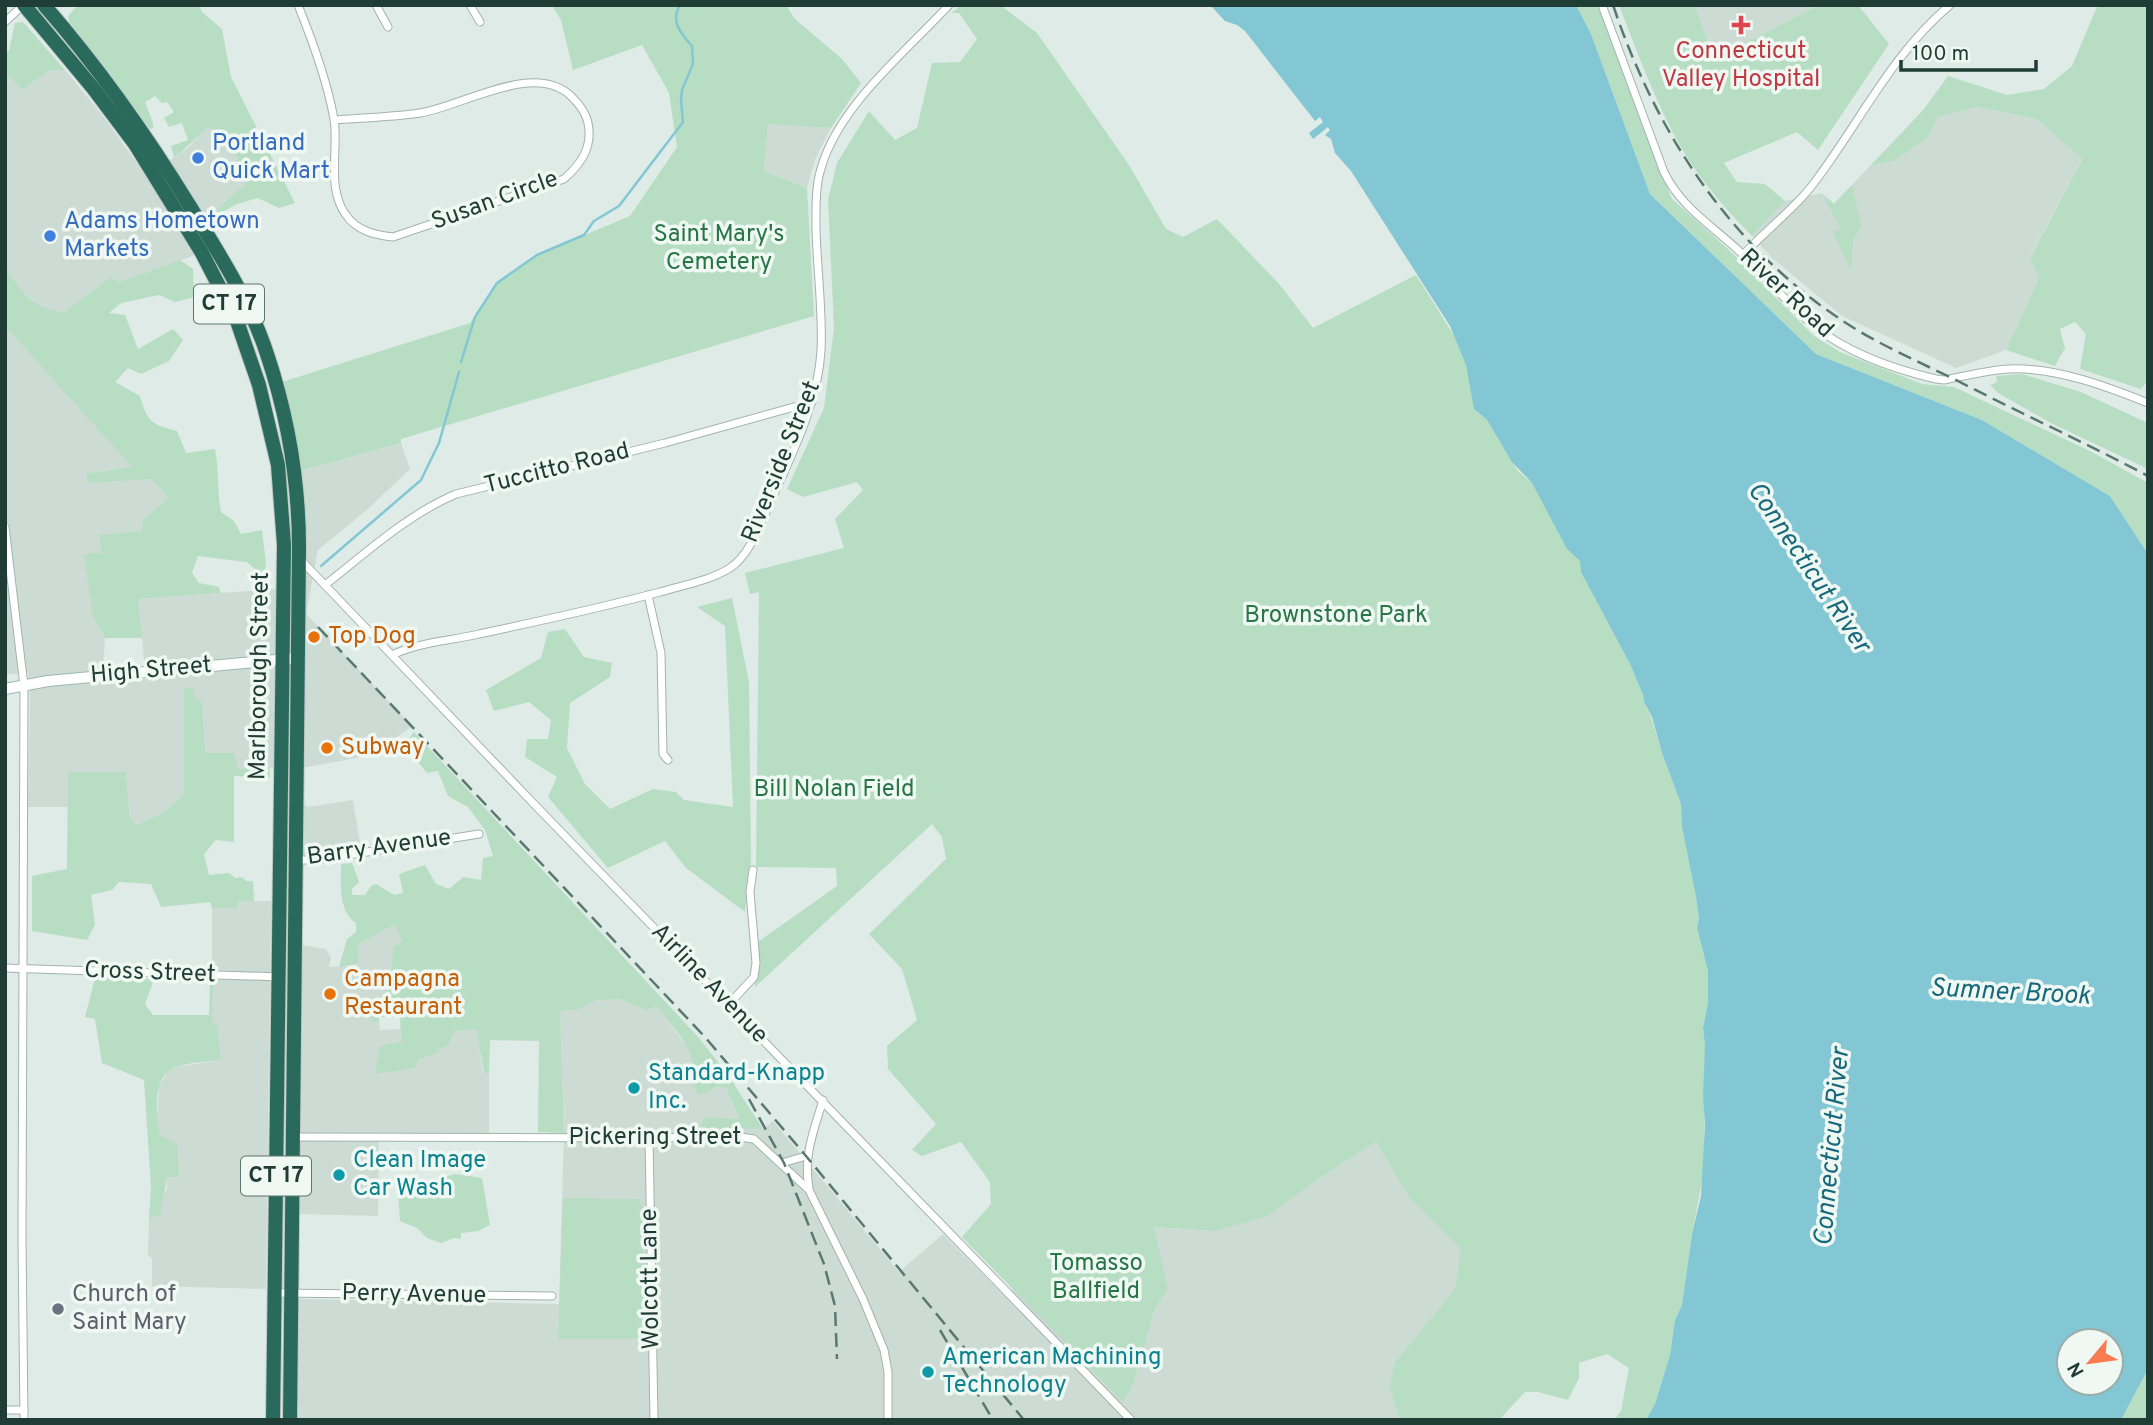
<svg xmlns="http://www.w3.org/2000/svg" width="2153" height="1425" font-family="Overpass,sans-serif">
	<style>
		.built { fill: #cddbd5 }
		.green { fill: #b7dec2 }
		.water { fill: #84c7d4; fill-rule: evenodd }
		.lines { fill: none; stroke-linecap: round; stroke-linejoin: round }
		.stream { stroke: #84c7d4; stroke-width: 2.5 }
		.street-casing { stroke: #a2b3ad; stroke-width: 9 }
		.secondary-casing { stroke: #9db8ae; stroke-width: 12 }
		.highway-casing { stroke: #c0c8c6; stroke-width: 16 }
		.street { stroke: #fff; stroke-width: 7 }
		.secondary { stroke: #fff; stroke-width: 10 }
		.highway { stroke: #2a6a5d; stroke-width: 14 }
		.rail { stroke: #597870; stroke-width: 2.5; stroke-dasharray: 14 7; stroke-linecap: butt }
		.health-dot { fill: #e0444e; stroke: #f0f8f4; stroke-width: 2.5 }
		.shop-dot { fill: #3f7fe0; stroke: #f0f8f4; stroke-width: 2.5 }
		.food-dot { fill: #e8710a; stroke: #f0f8f4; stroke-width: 2.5 }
		.culture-dot { fill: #0f9aa8; stroke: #f0f8f4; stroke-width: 2.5 }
		.worship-dot { fill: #6b7280; stroke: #f0f8f4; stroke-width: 2.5 }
		.labels { text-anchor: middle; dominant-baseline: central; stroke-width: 7; stroke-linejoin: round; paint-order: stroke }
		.shield { fill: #f0f8f4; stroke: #5e746e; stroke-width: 2 }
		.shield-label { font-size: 23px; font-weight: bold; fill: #1f3c35 }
		.health-label { font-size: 24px; fill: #be3a42; stroke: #f0f8f4 }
		.shop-label { font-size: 24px; fill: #366cbe; stroke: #f0f8f4; text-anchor: start }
		.street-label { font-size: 24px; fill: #1f3c35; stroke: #f0f8f4 }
		.park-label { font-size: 24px; fill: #287546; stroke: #f0f8f4 }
		.food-label { font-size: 24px; fill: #c56008; stroke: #f0f8f4; text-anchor: start }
		.culture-label { font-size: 24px; fill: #0d838f; stroke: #f0f8f4; text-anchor: start }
		.worship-label { font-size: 24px; fill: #5b616d; stroke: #f0f8f4; text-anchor: start }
		.water-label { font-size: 26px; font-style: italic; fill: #17697b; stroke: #f0f8f4 }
	</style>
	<rect width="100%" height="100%" fill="#dfebe6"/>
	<g class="built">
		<polygon points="1695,5 1819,5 1714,59"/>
		<polygon points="50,70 65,70 103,116 141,169 195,255 119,282 111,277 64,312 44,309 23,293 5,267 5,75 9,76 22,90"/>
		<polygon points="1978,107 2037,119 2082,158 2030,257 2039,278 2006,350 1956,368 1842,316 1772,258 1752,236 1785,201 1822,193 1834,204 1870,166 1894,161 1927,138 1938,117"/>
		<polygon points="768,123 831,128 815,160 807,188 764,171"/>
		<polygon points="209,127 236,151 243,166 246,187 237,190 207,220 170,160 189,147 201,133"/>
		<polygon points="5,326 133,467 87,473 151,479 168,498 143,520 143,531 99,536 101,553 93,617 105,638 102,684 146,679 138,599 305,587 299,469 305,470 401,443 410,469 368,509 318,550 306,614 412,726 372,755 302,768 237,769 204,753 202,703 184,689 185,793 163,813 136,825 130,818 126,772 68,773 69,807 28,807 30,700 28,672 5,675"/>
		<polygon points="353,800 361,849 303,856 301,853 302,804 308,807"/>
		<polygon points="237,901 271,901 266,1289 152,1286 152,1258 148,1255 149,1219 162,1214 160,1199 167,1189 167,1177 179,1177 178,1144 160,1136 157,1119 159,1086 168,1071 177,1067 221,1060 214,1025 212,1022 212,908 237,908"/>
		<polygon points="395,923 402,943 393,947 390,987 384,998 371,1002 373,1021 379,1021 380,1030 400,1029 401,1042 375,1073 415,1068 419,1059 438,1052 438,1049 455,1031 476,1028 483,1073 489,1073 489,1141 379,1141 378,1216 297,1214 300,945 326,949 331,958 329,967 355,966 358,964 359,944"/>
		<polygon points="620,999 647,1011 656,1006 693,1054 695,1075 726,1088 739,1120 703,1117 763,1129 773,1121 899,1272 943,1234 1004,1296 1013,1288 1134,1382 1155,1308 1168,1289 1153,1227 1213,1231 1321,1177 1376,1142 1408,1196 1462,1249 1455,1289 1395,1362 1389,1387 1400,1420 295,1420 297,1299 559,1304 564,1133 560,1011 578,1010 593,1001"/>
	</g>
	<g class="green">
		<path d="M78 5H199L202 12 222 29 231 77 295 203 279 208 258 198 237 204 207 220 237 190 245 187C242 155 232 147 209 127 196 136 187 149 174 157L171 146 188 140 182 123 169 127 164 118 174 112 167 102 162 103 155 96 145 102 153 123V128L150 129 70 23 68 16Z"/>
		<polygon points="552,5 786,5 795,19 842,59 861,83 831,128 768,124 764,171 807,188 814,316 401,439 401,443 304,470 299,469 282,382 470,323 497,283 537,255 630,216 677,147 669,93 642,45 573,70 561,20"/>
		<polygon points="962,5 1000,5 1037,33 1129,165 1166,229 1183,237 1217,219 1280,285 1313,328 1416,275 1456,339 1466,365 1477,412 1487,420 1518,471 1532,483 1580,561 1586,581 1630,664 1643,695 1644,702 1651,717 1662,753 1681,804 1682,827 1696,897 1699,919 1697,928 1708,971 1708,1003 1703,1028 1705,1046 1704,1171 1692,1234 1682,1305 1675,1320 1670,1355 1655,1404 1646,1420 1614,1420 1621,1411 1629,1368 1607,1354 1579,1363 1579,1378 1568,1400 1538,1392 1525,1392 1499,1420 1400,1420 1389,1387 1395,1362 1455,1289 1461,1249 1408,1196 1376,1142 1321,1177 1266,1217 1213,1231 1154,1227 1168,1289 1155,1308 1134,1382 1123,1402 962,1237 991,1204 990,1182 961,1142 922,1156 912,1150 936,1124 888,1069 887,1046 917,1020 902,969 869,934 946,859 942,837 932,824 755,987 755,944 837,886 836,868 756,867 759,592 750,594 745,573 844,548 835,519 863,490 857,482 803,497 787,489 824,408 834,328 828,200 837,163 869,111 895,140 917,128 932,63 960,62 977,39 959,13 951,13"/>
		<polygon points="1576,5 1598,5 1672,199 1730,251 1814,336 1840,352 1922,384 1954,387 2090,451 2148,483 2148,554 2110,496 1982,420 1816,354 1650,194 1591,34"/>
		<path d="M1619 5H1695L1714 59 1819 5H1858L1889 44 1818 150 1797 132 1724 163 1737 182 1765 184 1785 201 1752 236C1721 205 1691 169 1671 129 1651 89 1635 47 1619 5Z"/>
		<polygon points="2099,5 2148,5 2148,380 2141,389 2080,369 2086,334 2075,322 2060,329 2065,348 2055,366 2006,350 2039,278 2030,258 2082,159 2037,119 1978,107 1938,117 1927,138 1894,161 1870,166 1924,109 1948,76 2007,95 2044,89 2072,66 2096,9"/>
		<polygon points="23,22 65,70 50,70 22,90 9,76 5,75 5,52 9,51 15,23"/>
		<polygon points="1852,185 1861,226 1853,240 1851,270 1833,232 1841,228 1824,198 1826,197 1834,204"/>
		<path d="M180 260 193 269 194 297 175 302 159 295 121 303 109 313 125 315 138 349 173 329 183 340 169 361 141 374 128 368 115 382 140 396C148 423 151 424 177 431L186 453 215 449C219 470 217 491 221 512L234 521 241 534 262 530 266 563 264 577 247 562 198 556 192 573 199 583 219 587 221 593 138 599 142 638H105L93 617 84 554 101 553 99 535 142 531 143 520 168 498 151 479 87 483V473L132 467 5 326V267C23 293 31 308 64 312L111 277 119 282Z"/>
		<polygon points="2022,374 2081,392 2148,423 2148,469 2051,423 1998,393 1990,385 1997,382 1996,376"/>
		<polygon points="732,598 749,682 751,863 745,912 686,868 665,841 608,868 548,797 557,777 525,757 527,739 548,739 551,720 529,702 494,711 486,690 541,658 548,632 565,629 584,657 612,663 610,677 570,703 567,748 585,784 610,809 653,789 676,792 684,800 733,807 725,626 697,607"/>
		<polygon points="184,688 194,688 195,696 202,703 205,753 234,753 238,769 269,768 270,777 234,776 234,842 216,840 204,854 209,875 229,873 235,878 242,877 246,881 253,881 254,901 238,901 237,908 212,908 210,902 161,907 151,884 119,882 112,890 91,895 95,925 87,940 32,931 32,876 67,869 68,772 126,772 130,818 136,825 163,813 184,794"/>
		<path d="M414 732 699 1038 726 1072 763 1129 700 1128 703 1117 739 1119 726 1088 718 1086 700 1095 693 1087C699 1049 678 1035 656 1006L647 1011 620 999 593 1001 578 1010 560 1011 564 1133 538 1132 539 1041 490 1040 489 1073H484L476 1029 455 1031 448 1045 438 1049 439 1052 419 1059 415 1068 375 1074 380 1046 401 1042 400 1017H379V1021H372L371 1002 384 998 390 987 393 947 402 942 395 924 359 944 358 964 339 967 347 939 356 932V923C338 911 341 884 341 864L352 863 359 882 352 889V895H365L371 886 376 884 394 895 403 893 399 874 425 865 436 884 449 889 463 877 481 880 483 858 493 856 485 830 468 807 448 796 438 771 427 773 404 745Z"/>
		<path d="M95 978 154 979 145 1004 153 1015H209L210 981H213L212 1022 217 1025 221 1060C207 1062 191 1062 177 1067 151 1074 156 1115 160 1135L178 1144 179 1177H167C166 1191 160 1199 162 1214L149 1219 151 1187 144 1080 102 1063 95 1019 85 1017Z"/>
		<polygon points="455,1174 482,1178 490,1225 478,1231 461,1233 461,1239 454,1238 441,1243 427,1238 417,1228 400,1221 398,1190"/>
		<polygon points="563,1198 639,1199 644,1212 645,1339 558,1339"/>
		<polygon points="2148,1369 2148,1420 2121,1420"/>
	</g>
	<path class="water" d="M1210 5H1576L1591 34 1650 194 1816 354 1982 420 2110 496 2148 554V1369L2121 1420H1646L1655 1404 1670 1355 1675 1320 1682 1305 1692 1234 1701 1196 1705 1125 1703 1096 1705 1046 1703 1028 1708 1003V971L1697 928 1699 919 1696 897 1682 827 1681 804 1662 753 1652 717 1644 702 1643 695 1630 664 1581 572 1580 561 1567 549 1532 483 1512 462 1487 420 1474 409 1466 365 1450 326 1351 171 1335 153 1331 139 1325 135 1330 130 1328 127 1313 139 1309 133 1323 122 1320 117 1315 121 1245 31 1237 25 1225 21ZM2069 1341H2111V1383H2069Z"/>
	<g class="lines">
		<g class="stream">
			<path d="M461 362 475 317 497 283 537 255 584 235 594 221 619 206 683 122 681 100 682 90 693 64 692 46C681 34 670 21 680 5"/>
			<polyline points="321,566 421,480 439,443 459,372"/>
		</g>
		<g class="street-casing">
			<g id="street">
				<path d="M298 5C313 42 327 80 334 119 339 149 326 188 346 215 357 231 375 235 393 237L564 179C581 164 593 147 588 123 586 113 579 104 572 97 535 60 464 106 420 113 392 117 362 118 334 120"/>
				<polyline points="376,5 388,27"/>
				<polyline points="470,5 480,22"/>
				<path d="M1602 5 1664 172C1680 206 1711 225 1738 250 1764 274 1786 303 1814 326 1848 353 1893 369 1936 379L1944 380C1966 376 1988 370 2009 369 2055 367 2106 386 2148 403"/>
				<polyline points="5,22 23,5"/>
				<path d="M1743 255C1767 229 1797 207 1817 179 1861 120 1892 54 1950 5"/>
				<polyline points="5,527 24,686 22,1238 24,1420"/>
				<polyline points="300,559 534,804 1131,1420"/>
				<path d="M325 585C367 552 407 515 456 494L665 443 812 402"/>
				<polyline points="648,595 661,653 663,754 668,760"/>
				<path d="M392 655C419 642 450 641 479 634 540 621 600 608 660 592 683 585 709 581 730 568 751 554 760 523 771 501 792 454 818 403 821 351 823 311 817 269 816 229 816 212 815 193 819 176 834 109 904 54 949 5"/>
				<polyline points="294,860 317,860 479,834"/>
				<polyline points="5,968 281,977"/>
				<polyline points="729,1004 754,977 756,963 750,892 753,870"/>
				<polyline points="291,1137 649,1138 733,1136 754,1139 809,1190 863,1299 884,1350 888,1372 888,1420"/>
				<polyline points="649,1138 654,1420"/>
				<polyline points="782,1163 806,1156"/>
				<path d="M809 1188C803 1156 814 1130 823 1100"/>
				<polyline points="275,1293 552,1296"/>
				<polyline points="5,1410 24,1410"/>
			</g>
		</g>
		<g class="secondary-casing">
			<polyline id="secondary" points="5,689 48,681 298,658"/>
		</g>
		<g class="highway-casing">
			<g id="highway">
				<polyline points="24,5 93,88 135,144 202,253 237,321 259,385 278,465 284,545 273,1420"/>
				<path d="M44 5C100 69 147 136 191 208 220 255 250 302 267 354 288 417 299 483 299 548L290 1420"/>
			</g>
		</g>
		<use href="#street" class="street"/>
		<use href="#secondary" class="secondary"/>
		<use href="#highway" class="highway"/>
		<g class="rail">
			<path d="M1613 5C1656 133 1731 248 1846 323 1880 345 1917 361 1954 379 2018 412 2084 442 2148 476"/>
			<polyline points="318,627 705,1037 806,1156 1024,1420"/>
			<polyline points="749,1099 784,1163 824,1264 835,1306 837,1359"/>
			<polyline points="940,1330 993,1420"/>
		</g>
	</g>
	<path class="health-dot" d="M1737.5 14.5h7v7h7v7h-7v7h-7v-7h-7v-7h7z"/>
	<g class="shop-dot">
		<circle cx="198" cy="158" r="7"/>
		<circle cx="50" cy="236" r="7"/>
	</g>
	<g class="food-dot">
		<circle cx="314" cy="637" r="7"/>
		<circle cx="327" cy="748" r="7"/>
		<circle cx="330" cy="994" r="7"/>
	</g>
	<g class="culture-dot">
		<circle cx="634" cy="1088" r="7"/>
		<circle cx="339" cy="1175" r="7"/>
		<circle cx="928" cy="1372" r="7"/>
	</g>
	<circle class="worship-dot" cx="58" cy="1309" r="7"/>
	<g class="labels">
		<g class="shield">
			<rect x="194" y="284.5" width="70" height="39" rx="5"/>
			<rect x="241" y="1156.5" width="70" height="39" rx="5"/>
		</g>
		<g class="shield-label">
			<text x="229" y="304">CT 17</text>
			<text x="276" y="1176">CT 17</text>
		</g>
		<g class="health-label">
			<text x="1741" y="52">Connecticut<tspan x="1741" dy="28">Valley Hospital</tspan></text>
		</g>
		<g class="shop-label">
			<text x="212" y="144">Portland<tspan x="212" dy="28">Quick Mart</tspan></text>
			<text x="64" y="222">Adams Hometown<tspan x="64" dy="28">Markets</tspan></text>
		</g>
		<g class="street-label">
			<text transform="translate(495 201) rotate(-20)">Susan Circle</text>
			<text transform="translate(1786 294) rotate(43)">River Road</text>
			<text transform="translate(782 462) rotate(-68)">Riverside Street</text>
			<text transform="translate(557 469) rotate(-14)">Tuccitto Road</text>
			<text transform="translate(151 671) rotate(-5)">High Street</text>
			<text transform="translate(260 676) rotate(-89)">Marlborough Street</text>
			<text transform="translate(379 848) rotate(-8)">Barry Avenue</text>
			<text transform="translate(150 973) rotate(2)">Cross Street</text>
			<text transform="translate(709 984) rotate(46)">Airline Avenue</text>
			<text x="655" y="1138">Pickering Street</text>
			<text transform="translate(651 1279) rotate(-91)">Wolcott Lane</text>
			<text transform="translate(414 1295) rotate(1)">Perry Avenue</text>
		</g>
		<g class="park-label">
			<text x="719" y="235">Saint Mary's<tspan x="719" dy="28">Cemetery</tspan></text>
			<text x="1336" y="616">Brownstone Park</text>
			<text x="834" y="790">Bill Nolan Field</text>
			<text x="1096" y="1264">Tomasso<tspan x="1096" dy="28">Ballfield</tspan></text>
		</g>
		<g class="food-label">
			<text x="328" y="637">Top Dog</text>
			<text x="341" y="748">Subway</text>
			<text x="344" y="980">Campagna<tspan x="344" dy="28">Restaurant</tspan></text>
		</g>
		<g class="culture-label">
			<text x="648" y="1074">Standard-Knapp<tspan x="648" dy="28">Inc.</tspan></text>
			<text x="353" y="1161">Clean Image<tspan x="353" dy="28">Car Wash</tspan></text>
			<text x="942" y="1358">American Machining<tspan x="942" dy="28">Technology</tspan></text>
		</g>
		<g class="worship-label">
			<text x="72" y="1295">Church of<tspan x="72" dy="28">Saint Mary</tspan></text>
		</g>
		<g class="water-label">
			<text transform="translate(1808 568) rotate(56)">Connecticut River</text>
			<text transform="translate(2010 993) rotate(3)">Sumner Brook</text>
			<text transform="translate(1833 1147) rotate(-85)">Connecticut River</text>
		</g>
	</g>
	<rect width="2153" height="1425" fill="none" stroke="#1f3c35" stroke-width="14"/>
	<g transform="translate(2090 1362) rotate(241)"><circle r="33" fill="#f0f8f4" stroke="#9cada8" stroke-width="2"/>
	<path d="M0-5L12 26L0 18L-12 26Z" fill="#f97b50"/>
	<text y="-10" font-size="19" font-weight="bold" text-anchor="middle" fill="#1f3c35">N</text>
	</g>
	<path d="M1901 60v10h135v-10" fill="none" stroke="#1f3c35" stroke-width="3.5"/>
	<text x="1912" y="60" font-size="21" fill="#1f3c35" stroke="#f0f8f4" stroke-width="5" paint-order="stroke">100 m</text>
</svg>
